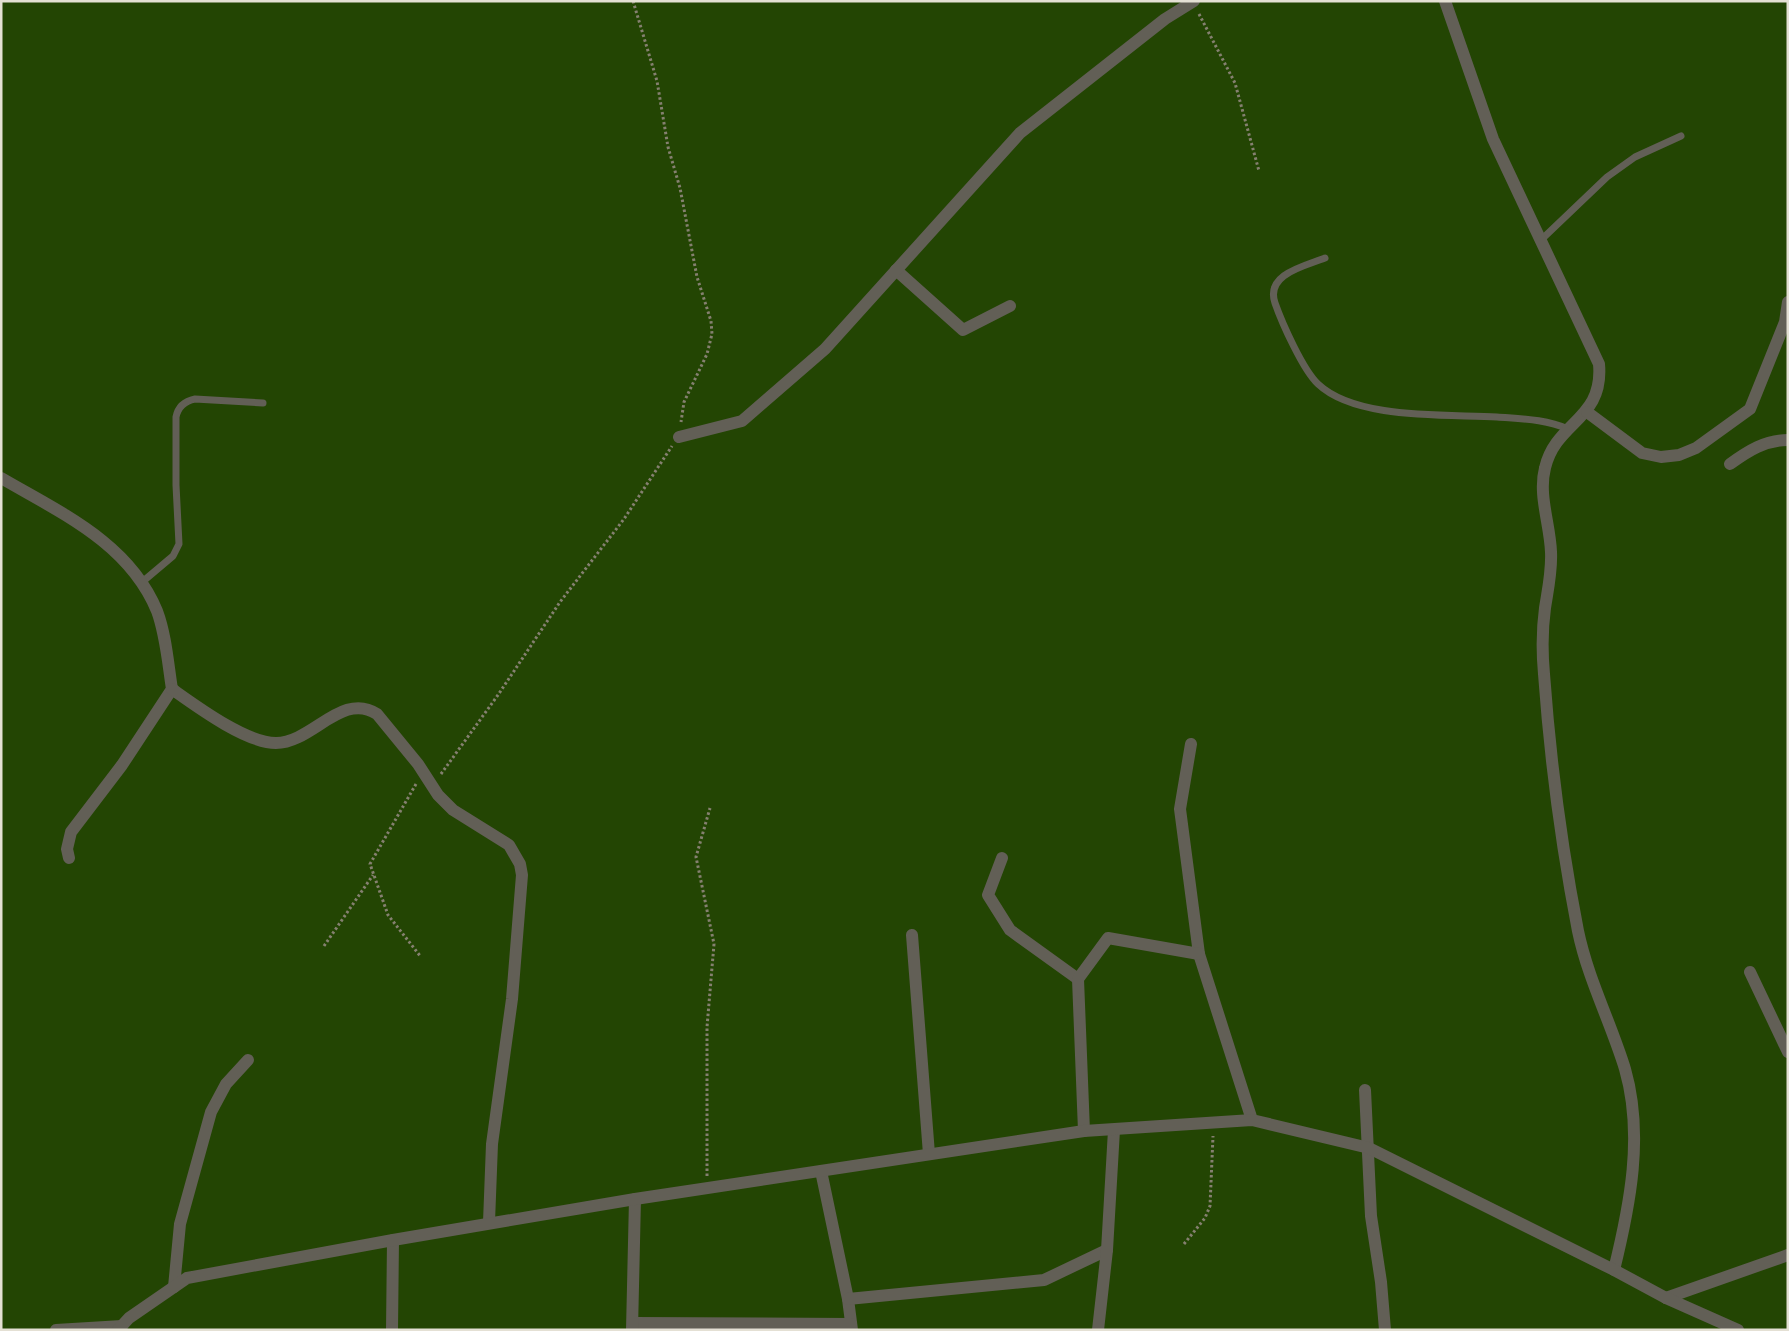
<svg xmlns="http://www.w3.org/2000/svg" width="1789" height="1331" font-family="Spectral,serif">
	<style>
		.green { fill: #234503 }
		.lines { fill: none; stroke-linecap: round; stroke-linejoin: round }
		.path { stroke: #858070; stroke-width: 3; stroke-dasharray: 2.5 2.5; stroke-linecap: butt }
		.service { stroke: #625f56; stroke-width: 7 }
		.minor { stroke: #625f56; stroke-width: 12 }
		.tertiary { stroke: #625f56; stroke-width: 12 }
	</style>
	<rect width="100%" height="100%" fill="#28210e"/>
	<rect class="green" x="1" y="1" width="1787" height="1329"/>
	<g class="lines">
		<g class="path">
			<polyline points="633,1 657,81 668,147 680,188 697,277 711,321 712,334 707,354 684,402 681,422"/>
			<polyline points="1199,14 1235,83 1259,171"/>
			<polyline points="441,774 498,695 560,602 624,519 672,446"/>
			<polyline points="416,784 370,864 388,915 421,957"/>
			<polyline points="324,946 373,875"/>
			<polyline points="707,1176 707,1027 714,944 696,857 710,808"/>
			<polyline points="1184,1244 1205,1218 1210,1206 1213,1136"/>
		</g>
		<g class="service">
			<polyline points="1541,240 1607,177 1635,157 1681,136"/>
			<path d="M1325 258C1305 266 1265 274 1275 303 1282 323 1303 370 1318 384 1356 420 1446 414 1497 417 1522 419 1545 419 1568 429"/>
			<path d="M141 583 173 556 179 544 176 485V417C178 407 185 401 195 399L263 403"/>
		</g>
		<g class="minor">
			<path d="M1445 1 1493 139 1599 364C1604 420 1556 421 1545 468 1538 495 1550 524 1551 552 1552 571 1548 589 1545 608 1542 630 1542 652 1544 674 1550 757 1562 849 1578 931 1588 979 1611 1023 1625 1069 1644 1135 1630 1205 1614 1270"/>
			<polyline points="896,270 963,330 1010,306"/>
			<polyline points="1587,412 1642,453 1661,457 1679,455 1696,448 1750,409 1785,322 1788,302"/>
			<polyline points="679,437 742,421 825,349 1020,133 1165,19 1194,1"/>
			<path d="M1730 464C1748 451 1765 440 1788 440"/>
			<path d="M1 478C61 513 129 543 157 611 166 635 168 664 172 689L122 765 71 832 67 849 69 858"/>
			<path d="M172 689C196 706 246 743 276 743 312 743 342 691 377 714L418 764 438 795 453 810 509 845 520 864 522 875 512 999 492 1144 489 1222"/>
			<polyline points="1191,744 1180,809 1199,954 1252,1120"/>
			<polyline points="1002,858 988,895 1010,930 1078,979"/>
			<polyline points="912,935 929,1154"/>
			<polyline points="1750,972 1788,1052"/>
			<polyline points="1365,1090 1371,1216 1381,1282 1385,1330"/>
			<polyline points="1084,1131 1078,979 1108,938 1199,954"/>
			<polyline points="821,1171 848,1299 852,1330"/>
			<polyline points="174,1287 180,1224 211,1112 226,1084 248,1060"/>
			<polyline points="1666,1298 1788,1255"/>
			<polyline points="848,1299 1044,1280 1107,1250"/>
			<polyline points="633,1323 851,1324"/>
			<polyline points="56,1330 122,1326"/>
			<polyline points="392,1330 393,1240"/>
			<polyline points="632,1330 635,1199"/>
			<polyline points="1098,1330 1107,1250 1114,1130"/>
		</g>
		<polyline class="tertiary" points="118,1330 129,1318 187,1278 393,1240 635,1199 1084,1131 1252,1120 1369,1148 1614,1270 1666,1298 1738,1330"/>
	</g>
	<rect width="1789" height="1331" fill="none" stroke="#e4e0d4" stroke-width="5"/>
</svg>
